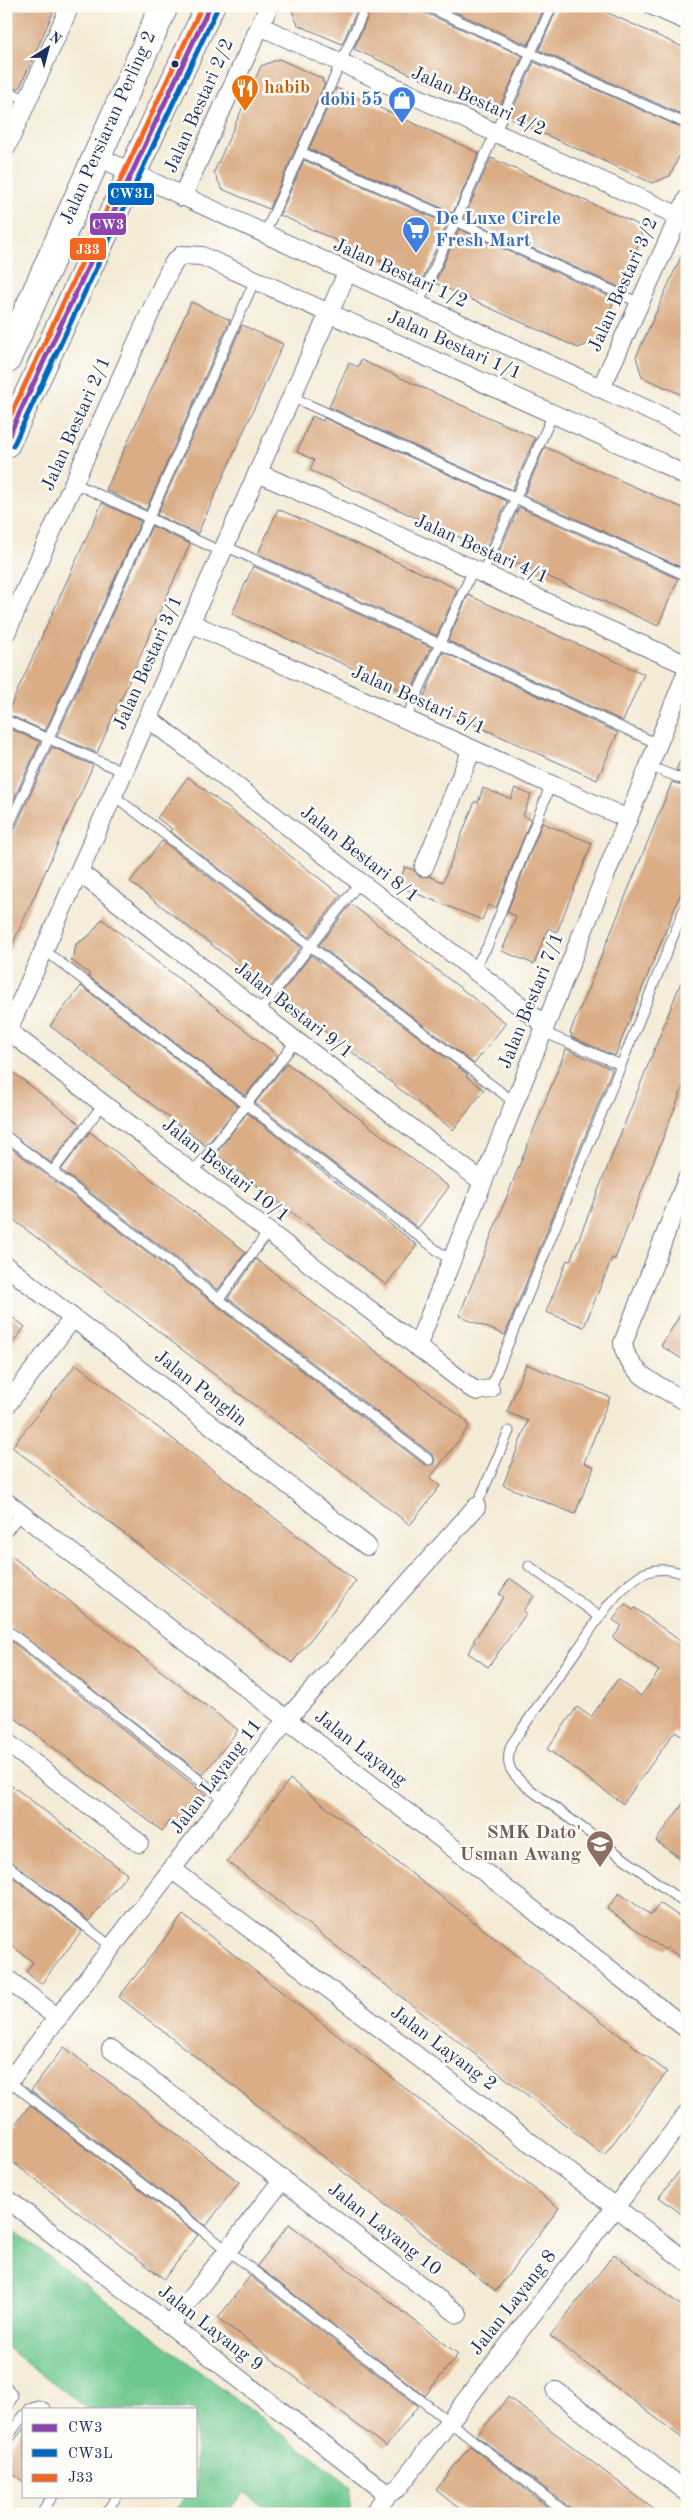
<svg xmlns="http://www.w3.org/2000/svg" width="693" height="2520" font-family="'Old Standard TT',serif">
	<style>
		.park { fill: #6dc88f; stroke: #447c76 }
		.building { fill: #daad86 }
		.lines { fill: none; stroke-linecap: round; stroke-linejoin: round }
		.lane-casing { stroke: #677188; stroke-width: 11 }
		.street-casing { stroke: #677188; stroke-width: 20 }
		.primary-casing { stroke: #677188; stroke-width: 30 }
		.lane { stroke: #fff; stroke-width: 9 }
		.street { stroke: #fff; stroke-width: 18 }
		.primary { stroke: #fff; stroke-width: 28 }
		.bus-1-casing { stroke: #fdfcf7; stroke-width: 9 }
		.bus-2-casing { stroke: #fdfcf7; stroke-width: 9 }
		.bus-3-casing { stroke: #fdfcf7; stroke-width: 9 }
		.bus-1 { stroke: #8e44ad; stroke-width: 5 }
		.bus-2 { stroke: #0065bd; stroke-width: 5 }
		.bus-3 { stroke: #f26522; stroke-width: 5 }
		.bus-dot { fill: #1b2f5e; stroke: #fdfcf7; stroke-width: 2 }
		.labels { text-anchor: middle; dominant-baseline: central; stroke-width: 5; stroke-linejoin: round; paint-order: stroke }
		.food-label { font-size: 19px; font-weight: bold; fill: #c56008; stroke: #fdfcf7; text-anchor: start }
		.shop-label { font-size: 19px; font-weight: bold; fill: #366cbe; stroke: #fdfcf7; text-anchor: end }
		.street-label { font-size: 19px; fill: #1b2f5e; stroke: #fdfcf7 }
		.education-label { font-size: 19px; font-weight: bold; fill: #785e54; stroke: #fdfcf7; text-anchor: end }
		.line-badge { stroke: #fdfcf7; stroke-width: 2 }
		.badge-label { font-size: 14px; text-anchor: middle; font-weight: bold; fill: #fff }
	</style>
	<rect width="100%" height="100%" fill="#fdfcf7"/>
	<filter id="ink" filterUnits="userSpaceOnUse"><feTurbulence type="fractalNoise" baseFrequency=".02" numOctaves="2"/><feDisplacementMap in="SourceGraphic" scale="10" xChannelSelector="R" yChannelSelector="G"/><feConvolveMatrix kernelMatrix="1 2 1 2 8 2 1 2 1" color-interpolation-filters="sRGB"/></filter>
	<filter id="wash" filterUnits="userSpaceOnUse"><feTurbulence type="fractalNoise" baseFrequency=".0096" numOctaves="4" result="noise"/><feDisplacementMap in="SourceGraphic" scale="20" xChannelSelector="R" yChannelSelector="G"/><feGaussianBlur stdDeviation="1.12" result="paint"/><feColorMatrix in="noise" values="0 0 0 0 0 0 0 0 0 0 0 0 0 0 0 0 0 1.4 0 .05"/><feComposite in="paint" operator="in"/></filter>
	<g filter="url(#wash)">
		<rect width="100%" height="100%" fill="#f4ebd6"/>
		<polygon class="park" points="6,2225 351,2486 350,2508 346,2514 273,2514 244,2492 227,2514 172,2514 186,2496 196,2496 196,2409 88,2409 6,2347"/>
		<g id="blocks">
			<g class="building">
				<polygon points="6,6 56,6 20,87 17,89 6,85"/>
				<polygon points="290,6 359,6 342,44 298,25"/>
				<polygon points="372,6 420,6 423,12 523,56 497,113 354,49"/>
				<polygon points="442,6 545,6 528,45"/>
				<polygon points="558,6 593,6 687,49 687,117 539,50"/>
				<polygon points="279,59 323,79 322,82 325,83 269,209 222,189 214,172 261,66"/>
				<polygon points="534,62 687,130 687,139 670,176 652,183 509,118"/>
				<polygon points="336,88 479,153 453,213 309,149"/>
				<polygon points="491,158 637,224 642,237 619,287 464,218"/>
				<polygon points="304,160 447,224 423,278 419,278 280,215"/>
				<polygon points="459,229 615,299 596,341 578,348 435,283"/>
				<polygon points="687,243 687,397 642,377 636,357"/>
				<polygon points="191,302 230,320 146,510 106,490"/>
				<polygon points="242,325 283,344 198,533 195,533 157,515"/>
				<polygon points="361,360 535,438 512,490 329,407 349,363 358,367"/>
				<polygon points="312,416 323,421 324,418 507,501 486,549 310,470 314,460 297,452"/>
				<polygon points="545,447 687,510 687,560 683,568 524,495"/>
				<polygon points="102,503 141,521 45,731 7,714"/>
				<polygon points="519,507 678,579 658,626 498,554"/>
				<polygon points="278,509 453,587 457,590 437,636 258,554"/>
				<polygon points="152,526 190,544 97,753 57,736"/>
				<polygon points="253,566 431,647 410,694 232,614"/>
				<polygon points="468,595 644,674 623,721 448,641"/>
				<polygon points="443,652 618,733 597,780 422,701"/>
				<polygon points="6,727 40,742 6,816"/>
				<polygon points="687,746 687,774 676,770"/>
				<polygon points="52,747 92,765 92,768 6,959 6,838 12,835"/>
				<polygon points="188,777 341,895 309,937 170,831 172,829 157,818"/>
				<polygon points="672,782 687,787 687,878 615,1056 571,1037 572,1034 570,1033"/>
				<polygon points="483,788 511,799 515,788 531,795 523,816 531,819 496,908 488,905 482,920 398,886 405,867 414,870 420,877 429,876 443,882 475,801 478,803"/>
				<polygon points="542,823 592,843 557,932 548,928 534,964 502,951 516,916 507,912"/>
				<polygon points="162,841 301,947 269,989 130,882"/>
				<polygon points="351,904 506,1023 474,1064 319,945"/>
				<polygon points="102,919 277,1055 245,1096 88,976 90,974 71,960 74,955 76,944 90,935"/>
				<polygon points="311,955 467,1074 466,1076 484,1090 453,1130 279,996"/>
				<polygon points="687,967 687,1077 615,1259 612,1258 584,1327 546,1312 567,1260 570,1261"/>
				<polygon points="81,986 238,1106 206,1146 50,1026"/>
				<polygon points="566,1049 612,1069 505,1335 459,1316"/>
				<polygon points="287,1063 449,1187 418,1228 255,1103"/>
				<polygon points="6,1067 80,1124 51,1163 6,1130"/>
				<polygon points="247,1113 417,1245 386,1285 216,1154"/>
				<polygon points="90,1132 246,1252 218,1290 61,1170"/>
				<polygon points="6,1144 425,1465 434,1464 435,1460 433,1455 228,1298 256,1259 468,1422 468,1428 430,1478 440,1486 410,1525 6,1214"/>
				<polygon points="687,1304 687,1362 661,1346"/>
				<polygon points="6,1312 25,1327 6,1351"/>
				<polygon points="76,1364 356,1581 292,1663 12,1447"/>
				<polygon points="526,1364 610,1397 584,1463 594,1467 575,1514 503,1485 528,1421 507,1412"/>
				<polygon points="6,1552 238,1730 203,1775 6,1623"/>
				<polygon points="510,1578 534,1596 523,1611 526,1614 488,1667 468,1653 475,1642 473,1641 504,1597 499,1594"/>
				<polygon points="625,1604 633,1610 635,1608 687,1646 687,1739 675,1731 623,1804 547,1749 577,1707 591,1717 618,1679 641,1696 659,1671 613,1638 622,1626 613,1620"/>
				<polygon points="6,1637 206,1795 179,1829 169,1821 162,1831 6,1711"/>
				<polygon points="290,1779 667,2072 604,2155 227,1861"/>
				<polygon points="6,1781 127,1874 89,1921 6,1858"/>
				<polygon points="687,1798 687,1863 656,1841"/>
				<polygon points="6,1872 82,1931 41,1984 26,1972 33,1962 6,1941"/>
				<polygon points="619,1893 651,1915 660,1903 687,1922 687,1962 667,1948 665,1950 607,1909"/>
				<polygon points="183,1915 559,2208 496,2291 119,1997"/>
				<polygon points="64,2047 239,2182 206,2226 31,2090"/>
				<polygon points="30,2105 198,2235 164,2279 6,2157 6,2136"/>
				<polygon points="687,2162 687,2218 659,2197"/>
				<polygon points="289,2224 458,2354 425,2396 257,2266"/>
				<polygon points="614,2254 687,2310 687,2442 550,2336"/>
				<polygon points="250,2276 418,2406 386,2447 218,2318"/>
				<polygon points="508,2397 630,2491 660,2514 574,2514 572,2509 477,2436"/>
				<polygon points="24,2428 24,2482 6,2469 6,2451"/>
				<polygon points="470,2446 557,2514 466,2514 436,2490"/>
			</g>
		</g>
	</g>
	<g filter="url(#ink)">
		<use href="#blocks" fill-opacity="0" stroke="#677188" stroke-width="1"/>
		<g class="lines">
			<g class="lane-casing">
				<g id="lane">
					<polyline points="426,6 687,124"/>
					<polyline points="6,91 28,100"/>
					<polyline points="301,152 640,303"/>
					<polyline points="264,235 366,6"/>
					<polyline points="418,305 552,6"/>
					<polyline points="292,397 687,576"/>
					<polyline points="74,483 222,552"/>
					<polyline points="225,546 658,744"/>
					<polyline points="482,574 553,414"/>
					<polyline points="406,719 473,570"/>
					<polyline points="6,720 124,772"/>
					<polyline points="649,766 687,781"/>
					<polyline points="113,795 515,1103"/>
					<polyline points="6,832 149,518 255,280"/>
					<polyline points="44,950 451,1261"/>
					<polyline points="473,970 487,947 551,784"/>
					<polyline points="259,1012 360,882"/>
					<polyline points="543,1032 621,1065"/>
					<polyline points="6,1136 429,1460"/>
					<polyline points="53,1171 103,1104"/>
					<polyline points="193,1173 296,1041"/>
					<polyline points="219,1299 268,1232"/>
					<polyline points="490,1389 687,902"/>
					<polyline points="476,1507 509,1431"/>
					<polyline points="6,1533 21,1513"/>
					<polyline points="529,1566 600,1617"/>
					<path d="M687 1575C670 1568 651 1567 636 1578 611 1595 594 1626 577 1650 555 1681 533 1713 511 1745 504 1766 511 1773 527 1787L687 1905"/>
					<polyline points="6,1629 225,1800"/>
					<polyline points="6,1864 112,1947"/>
					<polyline points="9,2081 568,2514"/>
					<polyline points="6,2386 13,2396 6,2411"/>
					<polyline points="29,2409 39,2406 46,2409"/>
					<polyline points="6,2439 24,2415"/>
					<polyline points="40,2514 53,2496"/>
					<polyline points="105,2514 117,2496"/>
				</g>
			</g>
			<g class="street-casing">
				<g id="street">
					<polyline points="653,6 687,21"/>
					<polyline points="260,26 679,216"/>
					<polyline points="6,148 70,6"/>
					<polyline points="96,156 687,428"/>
					<polyline points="182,197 269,6"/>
					<polyline points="601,388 687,199"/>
					<polyline points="258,473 687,665"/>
					<polyline points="191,623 628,819"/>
					<polyline points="6,633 169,271 175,261 182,255 202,256 660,462 687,477"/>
					<polyline points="148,718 545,1025"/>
					<polyline points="424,867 472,749"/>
					<polyline points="79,872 296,1041 483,1182"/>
					<polyline points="6,1029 471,1388 478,1391 490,1389"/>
					<polyline points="8,1030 347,273"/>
					<path d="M687 1179 623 1343C626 1374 663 1388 687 1402"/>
					<polyline points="6,1266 367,1546"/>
					<polyline points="417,1347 687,671"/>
					<polyline points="6,1406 73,1318"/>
					<polyline points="6,1502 687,2029"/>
					<polyline points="6,1742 139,1843"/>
					<polyline points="173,1870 687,2262"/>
					<polyline points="6,1978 58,2018"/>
					<polyline points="111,2049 458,2314"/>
					<polyline points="6,2085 287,1719 476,1507"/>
					<polyline points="6,2198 388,2494"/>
					<polyline points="170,2325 283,2179"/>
					<polyline points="556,2391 687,2492"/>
					<polyline points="373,2514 388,2494 398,2488 687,2114"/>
				</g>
			</g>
			<g class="primary-casing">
				<g id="primary">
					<polyline points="6,360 164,6"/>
					<polyline points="6,443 210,6"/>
				</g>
			</g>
			<use href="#lane" class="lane"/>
			<use href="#street" class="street"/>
			<use href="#primary" class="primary"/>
			<g class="bus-1-casing">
				<polyline id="bus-1" points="6,442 210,6"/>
			</g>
			<g class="bus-2-casing">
				<polyline id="bus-2" points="13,446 217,9"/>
			</g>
			<g class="bus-3-casing">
				<polyline id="bus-3" points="6,425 202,6"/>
			</g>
			<use href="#bus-1" class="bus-1"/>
			<use href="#bus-2" class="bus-2"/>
			<use href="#bus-3" class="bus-3"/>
		</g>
	</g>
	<defs>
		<g id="restaurant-pin" transform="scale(1.4375)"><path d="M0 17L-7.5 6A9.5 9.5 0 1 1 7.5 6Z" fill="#e8710a" stroke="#fdfcf7"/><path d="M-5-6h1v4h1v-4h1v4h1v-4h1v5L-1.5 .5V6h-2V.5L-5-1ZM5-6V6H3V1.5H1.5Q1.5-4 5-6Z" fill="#fff"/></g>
		<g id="shop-pin" transform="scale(1.4375)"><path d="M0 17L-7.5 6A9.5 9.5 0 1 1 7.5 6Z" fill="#3f7fe0" stroke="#fdfcf7"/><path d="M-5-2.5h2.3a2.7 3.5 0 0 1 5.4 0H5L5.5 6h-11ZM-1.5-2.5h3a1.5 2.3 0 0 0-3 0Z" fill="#fff"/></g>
		<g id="supermarket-pin" transform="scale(1.4375)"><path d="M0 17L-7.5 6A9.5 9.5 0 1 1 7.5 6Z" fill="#3f7fe0" stroke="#fdfcf7"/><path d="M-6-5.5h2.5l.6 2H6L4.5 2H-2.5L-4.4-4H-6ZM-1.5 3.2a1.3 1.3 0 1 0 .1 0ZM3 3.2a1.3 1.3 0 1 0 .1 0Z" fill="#fff"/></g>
		<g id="school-pin" transform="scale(1.4375)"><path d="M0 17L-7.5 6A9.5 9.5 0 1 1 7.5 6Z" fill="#8d6e63" stroke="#fdfcf7"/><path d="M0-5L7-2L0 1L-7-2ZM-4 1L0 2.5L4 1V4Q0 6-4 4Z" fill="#fff"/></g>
	</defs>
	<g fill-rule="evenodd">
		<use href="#restaurant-pin" x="245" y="88"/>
		<use href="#shop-pin" x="402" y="100"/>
		<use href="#supermarket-pin" x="416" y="230"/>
		<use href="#school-pin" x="600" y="1844"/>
	</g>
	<circle class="bus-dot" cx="175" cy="64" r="4.5"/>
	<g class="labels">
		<g class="food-label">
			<text x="264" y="88">habib</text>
		</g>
		<g class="shop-label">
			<text x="383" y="100">dobi 55</text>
			<text x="435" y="219" text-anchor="start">De Luxe Circle<tspan x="435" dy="22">Fresh Mart</tspan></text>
		</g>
		<g class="street-label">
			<text transform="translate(478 102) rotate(24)">Jalan Bestari 4/2</text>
			<text transform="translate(200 106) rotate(-66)">Jalan Bestari 2/2</text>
			<text transform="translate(109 128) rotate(-66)">Jalan Persiaran Perling 2</text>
			<text transform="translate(400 274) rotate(24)">Jalan Bestari 1/2</text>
			<text transform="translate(624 285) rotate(-66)">Jalan Bestari 3/2</text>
			<text transform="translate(454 346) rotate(24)">Jalan Bestari 1/1</text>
			<text transform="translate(77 424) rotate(-66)">Jalan Bestari 2/1</text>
			<text transform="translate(481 550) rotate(24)">Jalan Bestari 4/1</text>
			<text transform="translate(149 663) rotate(-66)">Jalan Bestari 3/1</text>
			<text transform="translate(418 701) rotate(24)">Jalan Bestari 5/1</text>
			<text transform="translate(359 855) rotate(38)">Jalan Bestari 8/1</text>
			<text transform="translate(532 1001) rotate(-68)">Jalan Bestari 7/1</text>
			<text transform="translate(293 1011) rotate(38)">Jalan Bestari 9/1</text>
			<text transform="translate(225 1171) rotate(38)">Jalan Bestari 10/1</text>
			<text transform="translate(200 1389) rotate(38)">Jalan Penglin</text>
			<text transform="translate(360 1749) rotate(38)">Jalan Layang</text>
			<text transform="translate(217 1777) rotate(-53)">Jalan Layang 11</text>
			<text transform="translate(443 2049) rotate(37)">Jalan Layang 2</text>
			<text transform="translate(384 2230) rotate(38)">Jalan Layang 10</text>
			<text transform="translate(514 2303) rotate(-52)">Jalan Layang 8</text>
			<text transform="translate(210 2329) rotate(38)">Jalan Layang 9</text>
		</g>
		<g class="education-label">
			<text x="581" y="1833">SMK Dato'<tspan x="581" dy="22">Usman Awang</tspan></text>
		</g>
	</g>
	<g class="line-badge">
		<rect x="107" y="182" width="48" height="24" rx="5" fill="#0065bd"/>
		<rect x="89" y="212" width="38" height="24" rx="5" fill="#8e44ad"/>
		<rect x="69" y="237" width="38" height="24" rx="5" fill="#f26522"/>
	</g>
	<g class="badge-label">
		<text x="131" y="198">CW3L</text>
		<text x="108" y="229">CW3</text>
		<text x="88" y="254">J33</text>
	</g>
	<rect width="693" height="2520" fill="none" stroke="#fdfcf7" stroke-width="25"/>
	<rect x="22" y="2408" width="175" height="90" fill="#fdfcf7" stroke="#a3aaba"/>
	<rect x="32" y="2424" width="25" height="8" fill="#8e44ad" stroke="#a3aaba"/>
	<text x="68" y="2432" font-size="15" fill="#1b2f5e">CW3</text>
	<rect x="32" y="2449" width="25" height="8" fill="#0065bd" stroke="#a3aaba"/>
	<text x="68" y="2458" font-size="15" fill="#1b2f5e">CW3L</text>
	<rect x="32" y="2474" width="25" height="8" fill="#f26522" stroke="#a3aaba"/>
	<text x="68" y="2482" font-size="15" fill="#1b2f5e">J33</text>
	<g transform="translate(48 48) rotate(36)" stroke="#fdfcf7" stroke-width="4" paint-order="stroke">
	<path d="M0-4L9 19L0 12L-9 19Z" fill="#1b2f5e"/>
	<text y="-8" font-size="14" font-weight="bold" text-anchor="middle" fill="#1b2f5e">N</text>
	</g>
</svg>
